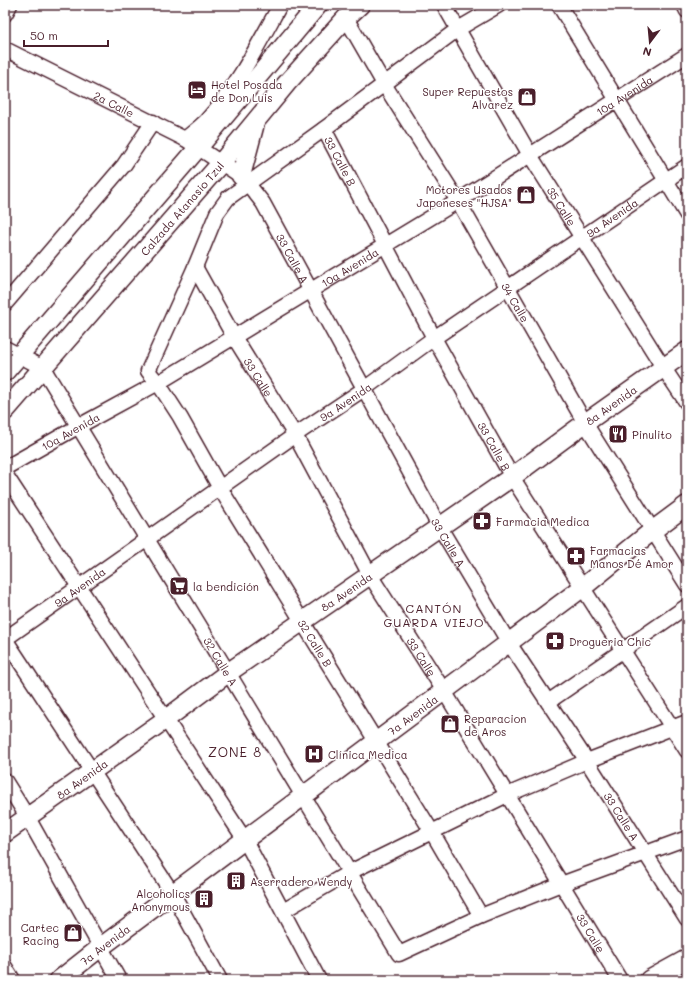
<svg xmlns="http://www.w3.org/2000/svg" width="692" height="985" font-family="Mali,sans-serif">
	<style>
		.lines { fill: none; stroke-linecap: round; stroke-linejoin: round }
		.minor-casing { stroke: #4a1f2b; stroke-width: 17 }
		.major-casing { stroke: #4a1f2b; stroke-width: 21 }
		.minor { stroke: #fff; stroke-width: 14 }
		.major { stroke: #fff; stroke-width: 18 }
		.labels { text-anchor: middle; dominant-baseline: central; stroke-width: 3; stroke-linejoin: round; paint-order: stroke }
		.poi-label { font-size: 11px; fill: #4a1f2b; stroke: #fff; text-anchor: start }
		.street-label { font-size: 11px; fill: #4a1f2b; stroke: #fff }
		.neighbourhood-label { font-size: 12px; letter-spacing: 1px; fill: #4a1f2b; stroke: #fff }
		.quarter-label { font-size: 13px; letter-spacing: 1px; fill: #4a1f2b; stroke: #fff }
	</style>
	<rect width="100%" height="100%" fill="#fff"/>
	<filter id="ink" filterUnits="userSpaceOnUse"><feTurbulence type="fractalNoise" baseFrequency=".025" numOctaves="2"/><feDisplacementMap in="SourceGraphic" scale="8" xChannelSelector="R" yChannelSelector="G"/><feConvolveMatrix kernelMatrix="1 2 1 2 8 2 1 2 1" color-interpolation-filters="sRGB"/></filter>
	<g filter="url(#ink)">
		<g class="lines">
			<g class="minor-casing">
				<g id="minor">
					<path id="s1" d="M444 5 530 155 663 367 687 403"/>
					<polyline points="559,5 687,215"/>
					<polyline points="684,5 687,11"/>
					<polyline points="5,14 10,5"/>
					<path id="s2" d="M346 18 384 84 458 201 585 423 687 585"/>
					<path id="s3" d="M5 49 185 139 241 176 248 184 263 203 439 526 509 643 587 761 687 919"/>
					<path id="s4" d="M324 129 434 338 512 477 687 751"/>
					<path d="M185 139C192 133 200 127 206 121 237 87 258 45 280 5"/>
					<path id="s5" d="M195 267 234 337 295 435 370 575 444 691 620 980"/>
					<polyline points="5,304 124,165 153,122"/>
					<path id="s6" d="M5 348 43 368 399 954 481 916 561 884 687 838"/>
					<path id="s7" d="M5 468 79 426 158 383 458 201 687 55"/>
					<polyline points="5,474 245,840 319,980"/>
					<path id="s8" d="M5 639 295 435 364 389 434 338 687 166"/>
					<polyline points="5,639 173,894 220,980"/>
					<polyline points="548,702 687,606"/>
					<polyline points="5,781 28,818 119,980"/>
					<polyline points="283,911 350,872 507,795 587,761 687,722"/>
					<polyline points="481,916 432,832 220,488 180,417 158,383 148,371 195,267 217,213 228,198 324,129 458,29 499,5"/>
					<polyline points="5,967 13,980"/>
				</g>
			</g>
			<g class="major-casing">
				<g id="major">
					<polyline points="241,176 254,127"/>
					<polyline points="5,372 198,148 318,5"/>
					<path id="s9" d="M5 411 221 163 287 83 346 18 360 5"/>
					<path id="s10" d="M5 833 166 719 229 672 512 477 585 423 687 351"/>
					<path id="s11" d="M59 980 101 947 582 588 652 531 687 505"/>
					<polyline points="649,980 687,959"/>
				</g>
			</g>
			<use href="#minor" class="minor"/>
			<use href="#major" class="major"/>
		</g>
	</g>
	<defs>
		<g id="hotel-square" transform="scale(1)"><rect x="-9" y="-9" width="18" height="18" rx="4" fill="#4a1f2b" stroke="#fff"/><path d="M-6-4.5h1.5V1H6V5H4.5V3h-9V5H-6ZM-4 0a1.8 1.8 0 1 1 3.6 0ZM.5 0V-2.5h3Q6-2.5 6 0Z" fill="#fff"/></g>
		<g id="shop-square" transform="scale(1)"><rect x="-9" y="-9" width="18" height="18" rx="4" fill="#4a1f2b" stroke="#fff"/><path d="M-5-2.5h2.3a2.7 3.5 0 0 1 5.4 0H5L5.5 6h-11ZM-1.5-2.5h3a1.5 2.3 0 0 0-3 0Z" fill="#fff"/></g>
		<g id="restaurant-square" transform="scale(1)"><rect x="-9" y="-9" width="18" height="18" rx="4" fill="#4a1f2b" stroke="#fff"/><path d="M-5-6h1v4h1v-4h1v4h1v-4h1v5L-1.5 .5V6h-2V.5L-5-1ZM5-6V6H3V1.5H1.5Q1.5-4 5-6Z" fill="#fff"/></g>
		<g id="pharmacy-square" transform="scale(1)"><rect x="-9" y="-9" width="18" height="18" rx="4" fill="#4a1f2b" stroke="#fff"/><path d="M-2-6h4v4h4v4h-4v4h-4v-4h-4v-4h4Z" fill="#fff"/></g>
		<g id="supermarket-square" transform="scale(1)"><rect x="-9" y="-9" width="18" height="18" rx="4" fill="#4a1f2b" stroke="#fff"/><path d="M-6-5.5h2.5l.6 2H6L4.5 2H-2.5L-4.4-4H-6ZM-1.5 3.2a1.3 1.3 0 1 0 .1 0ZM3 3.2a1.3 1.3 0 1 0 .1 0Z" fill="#fff"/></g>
		<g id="hospital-square" transform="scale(1)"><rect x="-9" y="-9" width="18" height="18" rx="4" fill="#4a1f2b" stroke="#fff"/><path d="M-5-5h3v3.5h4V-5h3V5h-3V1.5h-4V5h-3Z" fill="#fff"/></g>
		<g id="building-square" transform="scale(1)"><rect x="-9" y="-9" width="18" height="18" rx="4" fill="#4a1f2b" stroke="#fff"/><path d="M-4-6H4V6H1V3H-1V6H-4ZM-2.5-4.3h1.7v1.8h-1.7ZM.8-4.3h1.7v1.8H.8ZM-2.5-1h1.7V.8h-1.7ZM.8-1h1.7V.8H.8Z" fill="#fff"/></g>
	</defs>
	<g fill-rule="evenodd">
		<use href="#hotel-square" x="197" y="90"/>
		<use href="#shop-square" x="527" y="97"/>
		<use href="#shop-square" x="526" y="195"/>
		<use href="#restaurant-square" x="618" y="434"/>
		<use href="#pharmacy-square" x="482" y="521"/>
		<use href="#pharmacy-square" x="576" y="556"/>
		<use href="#supermarket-square" x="179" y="586"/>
		<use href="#pharmacy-square" x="555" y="641"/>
		<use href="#shop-square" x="450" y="724"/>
		<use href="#hospital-square" x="314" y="754"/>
		<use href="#building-square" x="236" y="881"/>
		<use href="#building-square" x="204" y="899"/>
		<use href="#shop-square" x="73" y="933"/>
	</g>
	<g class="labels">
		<g class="poi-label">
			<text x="211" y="84">Hotel Posada<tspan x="211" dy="13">de Don Luis</tspan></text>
			<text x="513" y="91" text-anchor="end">Super Repuestos<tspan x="513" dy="13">Alvarez</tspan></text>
			<text x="512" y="189" text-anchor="end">Motores Usados<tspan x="512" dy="13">Japoneses "HJSA"</tspan></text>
			<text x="632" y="434">Pinulito</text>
			<text x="496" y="521">Farmacia Medica</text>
			<text x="590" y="550">Farmacias<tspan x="590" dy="13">Manos Dé Amor</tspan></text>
			<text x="193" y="586">la bendición</text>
			<text x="569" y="641">Drogueria Chic</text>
			<text x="464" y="718">Reparacion<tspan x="464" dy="13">de Aros</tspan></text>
			<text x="328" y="754">Clínica Medica</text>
			<text x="250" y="881">Aserradero Wendy</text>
			<text x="190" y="893" text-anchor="end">Alcoholics<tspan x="190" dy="13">Anonymous</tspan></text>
			<text x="59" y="927" text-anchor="end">Cartec<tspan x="59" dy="13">Racing</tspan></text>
		</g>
		<g class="street-label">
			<text stroke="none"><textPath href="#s7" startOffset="723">10a Avenida</textPath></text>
			<text stroke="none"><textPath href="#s3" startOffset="122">2a Calle</textPath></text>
			<text stroke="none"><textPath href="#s4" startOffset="36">33 Calle B</textPath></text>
			<text stroke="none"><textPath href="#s1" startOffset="233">35 Calle</textPath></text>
			<text stroke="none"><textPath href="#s9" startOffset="269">Calzada Atanasio Tzul</textPath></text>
			<text stroke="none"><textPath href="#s8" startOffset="739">9a Avenida</textPath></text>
			<text stroke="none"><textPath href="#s3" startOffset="366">33 Calle A</textPath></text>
			<text stroke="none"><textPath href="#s7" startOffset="399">10a Avenida</textPath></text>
			<text stroke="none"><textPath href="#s2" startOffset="331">34 Calle</textPath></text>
			<text stroke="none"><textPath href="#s5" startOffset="127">33 Calle</textPath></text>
			<text stroke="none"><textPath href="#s8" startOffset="415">9a Avenida</textPath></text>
			<text stroke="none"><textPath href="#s10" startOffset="742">8a Avenida</textPath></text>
			<text stroke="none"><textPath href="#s7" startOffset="75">10a Avenida</textPath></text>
			<text stroke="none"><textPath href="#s4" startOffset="360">33 Calle B</textPath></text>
			<text stroke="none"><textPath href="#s3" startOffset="690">33 Calle A</textPath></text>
			<text stroke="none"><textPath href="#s8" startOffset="91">9a Avenida</textPath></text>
			<text stroke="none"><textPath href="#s10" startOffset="418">8a Avenida</textPath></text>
			<text transform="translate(315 643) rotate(58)">32 Calle B</text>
			<text stroke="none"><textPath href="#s5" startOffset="451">33 Calle</textPath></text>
			<text stroke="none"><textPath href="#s6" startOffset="386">32 Calle A</textPath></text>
			<text stroke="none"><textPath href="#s11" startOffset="442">7a Avenida</textPath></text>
			<text stroke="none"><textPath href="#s10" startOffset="94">8a Avenida</textPath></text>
			<text stroke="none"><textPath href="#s3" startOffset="1014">33 Calle A</textPath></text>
			<text stroke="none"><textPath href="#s5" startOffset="775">33 Calle</textPath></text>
			<text stroke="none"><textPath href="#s11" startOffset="58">7a Avenida</textPath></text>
		</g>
		<g class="neighbourhood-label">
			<text x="434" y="608">CANTÓN<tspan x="434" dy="14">GUARDA VIEJO</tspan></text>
		</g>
		<g class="quarter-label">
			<text x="235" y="751">ZONE 8</text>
		</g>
	</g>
	<rect width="692" height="985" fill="none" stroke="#fff" stroke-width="20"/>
	<rect x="10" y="10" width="672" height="965" fill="none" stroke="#4a1f2b" stroke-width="1.5" filter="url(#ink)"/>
	<g transform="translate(650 42) rotate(196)" stroke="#ffffff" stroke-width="3" paint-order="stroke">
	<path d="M0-3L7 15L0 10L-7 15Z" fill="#4a1f2b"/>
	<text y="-6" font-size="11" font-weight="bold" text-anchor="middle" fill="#4a1f2b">N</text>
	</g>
	<path d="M24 40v6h84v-6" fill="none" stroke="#4a1f2b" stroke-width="2"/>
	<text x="30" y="40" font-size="12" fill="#4a1f2b" stroke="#ffffff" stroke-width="3" paint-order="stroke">50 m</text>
</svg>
